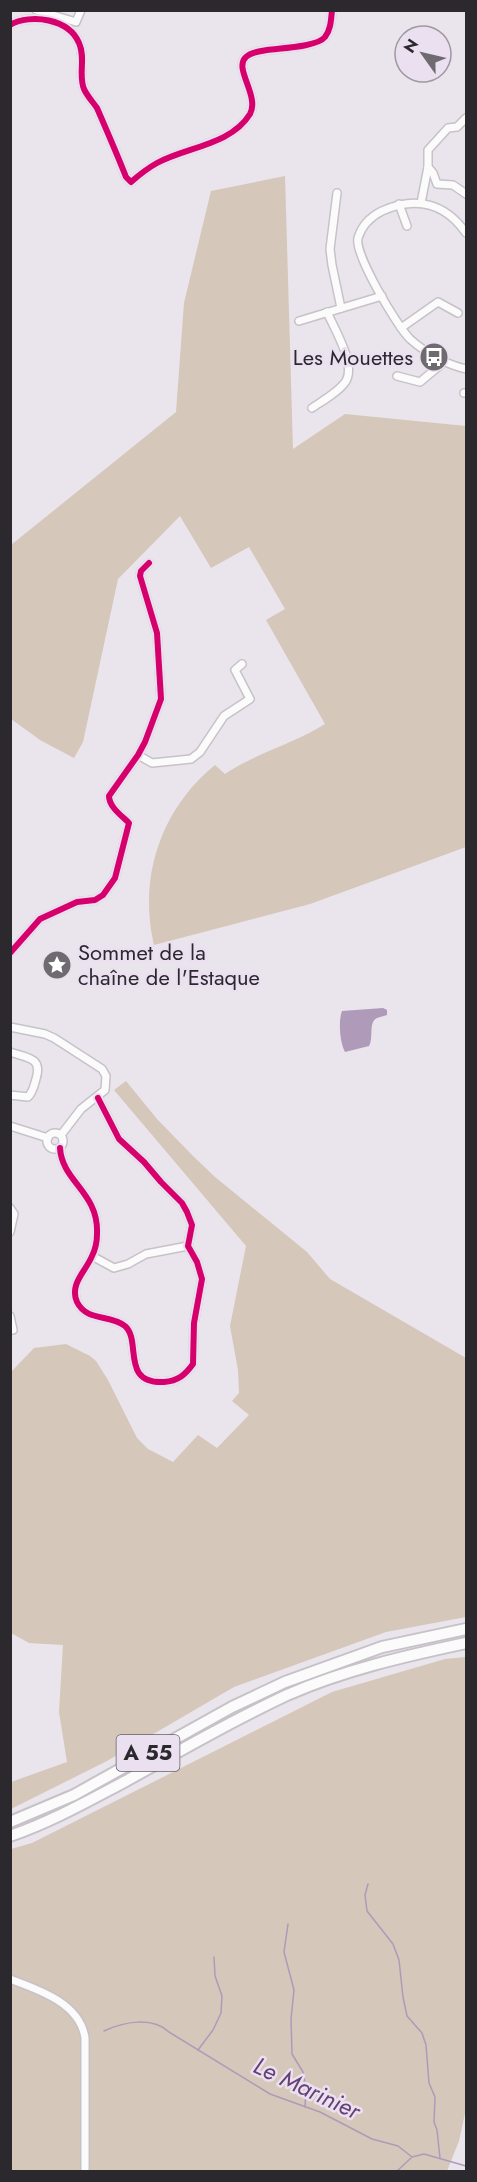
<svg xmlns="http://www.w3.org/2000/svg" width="477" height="2182" font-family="Jost,sans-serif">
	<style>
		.green { fill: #d5c7b9 }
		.water { fill: #af9aba }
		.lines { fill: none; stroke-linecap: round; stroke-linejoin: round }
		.stream { stroke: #af9aba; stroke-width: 1.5 }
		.minor-casing { stroke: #c7c2c8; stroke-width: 10 }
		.highway-casing { stroke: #c7c2c8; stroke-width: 14 }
		.minor { stroke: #fcfbfc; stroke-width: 7 }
		.highway { stroke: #fcfbfc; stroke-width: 10 }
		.cycleway-casing { stroke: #ebe0f0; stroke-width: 10 }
		.cycleway { stroke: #d6006c; stroke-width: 6 }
		.labels { text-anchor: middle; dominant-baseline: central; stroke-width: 5; stroke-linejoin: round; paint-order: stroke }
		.shield { fill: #ebe0f0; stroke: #656068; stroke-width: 1.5 }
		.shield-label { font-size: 21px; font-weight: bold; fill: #2c292e }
		.poi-label { font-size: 22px; fill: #2c292e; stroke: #ebe0f0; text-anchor: end }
		.water-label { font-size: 24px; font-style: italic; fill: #664077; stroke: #ebe0f0 }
	</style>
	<rect width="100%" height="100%" fill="#eae4ec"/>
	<g class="green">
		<path d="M285 176 293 449 345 414 466 426V847L310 904 154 945C138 877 161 809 215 765L225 774C256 753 293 744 325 724L266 620 285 609 249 547 211 568 180 516 118 579 83 742 74 758 40 740 11 719V545L176 412 184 303 211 191Z"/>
		<polygon points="126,1081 157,1119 193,1156 215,1177 307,1252 330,1279 466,1358 466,1617 386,1632 234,1687 107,1761 11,1809 11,1782 67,1762 59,1712 63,1645 29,1643 11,1633 11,1372 34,1348 66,1344 90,1356 96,1361 108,1380 137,1438 148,1449 173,1462 198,1435 217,1448 249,1415 232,1401 239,1393 238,1370 230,1326 246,1246 114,1090"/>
		<polygon points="466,1657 466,2109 459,2141 447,2171 11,2172 11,1849 32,1843 332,1692 445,1659"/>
	</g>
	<path class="water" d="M383 1008 387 1010V1015C384 1016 380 1017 377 1018 368 1022 374 1038 369 1046L345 1052C340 1043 338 1021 342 1011Z"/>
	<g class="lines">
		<g class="stream">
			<polyline points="368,1884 365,1895 367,1911 393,1944 399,1960 403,1997 407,2016 422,2033 426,2045 429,2083 435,2097 434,2122 437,2130 440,2158"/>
			<polyline points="288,1924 284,1952 294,1990 291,2019 292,2054 303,2072 306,2089 305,2107"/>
			<path d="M104 2031C123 2022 152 2016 169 2032L270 2094 320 2112 372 2139 398 2146 412 2157 424 2154 466 2166"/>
			<polyline points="198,2050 213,2030 221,2013 222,1996 215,1976 214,1957"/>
			<polyline points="396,2172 411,2158"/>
		</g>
		<g class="minor-casing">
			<g id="minor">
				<polyline points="36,10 76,22 81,10"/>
				<path d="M10 25C31 13 69 19 79 43 86 58 78 75 84 89 87 96 93 102 97 108 107 131 117 154 126 177L131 182C139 175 148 168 157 163 186 147 231 145 250 114 260 96 233 68 246 57 251 52 260 51 267 50 280 48 317 47 325 37 331 29 331 20 332 10"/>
				<polyline points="428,167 433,173 437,184 453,185 466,194"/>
				<polyline points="337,193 330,249 332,265 341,308"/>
				<polyline points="421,203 428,167 428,150 448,128 457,127 466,118"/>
				<polyline points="399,204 407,226"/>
				<path d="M466 233C445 203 416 196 382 211 370 217 362 225 358 238 354 254 397 326 410 339 427 354 445 364 466 369"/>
				<polyline points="299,321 382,296"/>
				<polyline points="401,328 438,302 458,313"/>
				<polyline points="397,376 420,382 444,362"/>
				<polyline points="464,393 466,393"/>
				<path d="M312 408C322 401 339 392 346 381 356 364 334 328 327 312"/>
				<polyline points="138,755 152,763 191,759 200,752 224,716 250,699 235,670 242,664"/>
				<path d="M10 953 40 919 77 902 95 900 103 895 115 878 129 823C122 816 109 807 109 796L138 755 145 742 161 699 157 633 140 576 141 571 149 563"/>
				<polyline points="10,1027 45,1034 54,1038 102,1069 106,1076 105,1090 81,1109 61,1135"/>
				<path d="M10 1052C27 1058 43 1057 36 1079 34 1086 33 1092 28 1097L10 1095"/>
				<polyline points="10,1126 48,1138"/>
				<circle cx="55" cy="1141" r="8"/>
				<path d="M60 1148C62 1182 99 1192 97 1234 97 1240 95 1250 92 1256 86 1271 69 1284 77 1302 87 1322 110 1314 125 1326 142 1341 120 1384 164 1382 178 1381 185 1375 193 1364L194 1323 202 1279 197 1262 188 1246 192 1225 187 1212 182 1203 161 1182 144 1162 119 1139 98 1098"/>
				<polyline points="10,1208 14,1214 10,1232"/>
				<polyline points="92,1256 114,1268 128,1264 146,1254 188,1246"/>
				<polyline points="10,1316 13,1330 10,1330"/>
				<path d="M10 1979C39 1990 80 2003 85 2038V2172"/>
			</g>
		</g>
		<g class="highway-casing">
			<g id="highway">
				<polyline points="10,1822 74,1795 232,1707 285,1682 382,1647 466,1629"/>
				<path d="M10 1836C51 1822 88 1801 126 1781 179 1751 232 1721 287 1695 344 1670 405 1656 466 1643"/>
			</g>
		</g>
		<use href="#minor" class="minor"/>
		<use href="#highway" class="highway"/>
		<g class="cycleway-casing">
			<g id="cycleway">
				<path d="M10 25C31 13 69 19 79 43 86 58 78 75 84 89 87 96 93 102 97 108 107 131 117 154 126 177L131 182C139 175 148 168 157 163 186 147 231 145 250 114 260 96 233 68 246 57 251 52 260 51 267 50 280 48 317 47 325 37 331 29 331 20 332 10"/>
				<path d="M10 953 40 919 77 902 95 900 103 895 115 878 129 823C122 816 109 807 109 796L138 755 145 742 161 699 157 633 140 576 141 571 149 563"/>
				<path d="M60 1148C62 1182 99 1192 97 1234 97 1240 95 1250 92 1256 86 1271 69 1284 77 1302 87 1322 110 1314 125 1326 142 1341 120 1384 164 1382 178 1381 185 1375 193 1364L194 1323 202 1279 197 1262 188 1246 192 1225 187 1212 182 1203 161 1182 144 1162 119 1139 98 1098"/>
			</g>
		</g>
		<use href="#cycleway" class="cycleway"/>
	</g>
	<defs>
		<g id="bus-disc" transform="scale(1.5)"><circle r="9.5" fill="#6e6a70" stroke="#ebe0f0"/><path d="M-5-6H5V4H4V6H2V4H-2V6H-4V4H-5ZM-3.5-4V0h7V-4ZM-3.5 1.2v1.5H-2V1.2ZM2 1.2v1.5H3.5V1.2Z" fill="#fff"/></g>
		<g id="sight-disc" transform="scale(1.5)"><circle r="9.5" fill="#6e6a70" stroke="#ebe0f0"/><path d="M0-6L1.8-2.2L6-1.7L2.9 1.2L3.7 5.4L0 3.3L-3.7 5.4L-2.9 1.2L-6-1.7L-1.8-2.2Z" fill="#fff"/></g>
	</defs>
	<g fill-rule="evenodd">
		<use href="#bus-disc" x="434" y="357"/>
		<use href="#sight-disc" x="57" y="965"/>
	</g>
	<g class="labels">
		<rect class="shield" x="116.5" y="1735" width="63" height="36" rx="4.5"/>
		<g class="shield-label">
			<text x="148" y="1753">A 55</text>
		</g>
		<g class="poi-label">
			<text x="413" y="357">Les Mouettes</text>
			<text x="78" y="952" text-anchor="start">Sommet de la<tspan x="78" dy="25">chaîne de l'Estaque</tspan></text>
		</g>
		<g class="water-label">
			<text transform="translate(307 2088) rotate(25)">Le Marinier</text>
		</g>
	</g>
	<rect width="477" height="2182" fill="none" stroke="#2c292e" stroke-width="24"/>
	<g transform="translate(423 54) rotate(304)"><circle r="28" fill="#ebe0f0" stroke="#9f97a2" stroke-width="1.5"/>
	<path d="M0-4.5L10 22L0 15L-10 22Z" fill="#6e6a70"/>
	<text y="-9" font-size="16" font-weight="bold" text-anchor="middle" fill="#2c292e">N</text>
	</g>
</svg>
